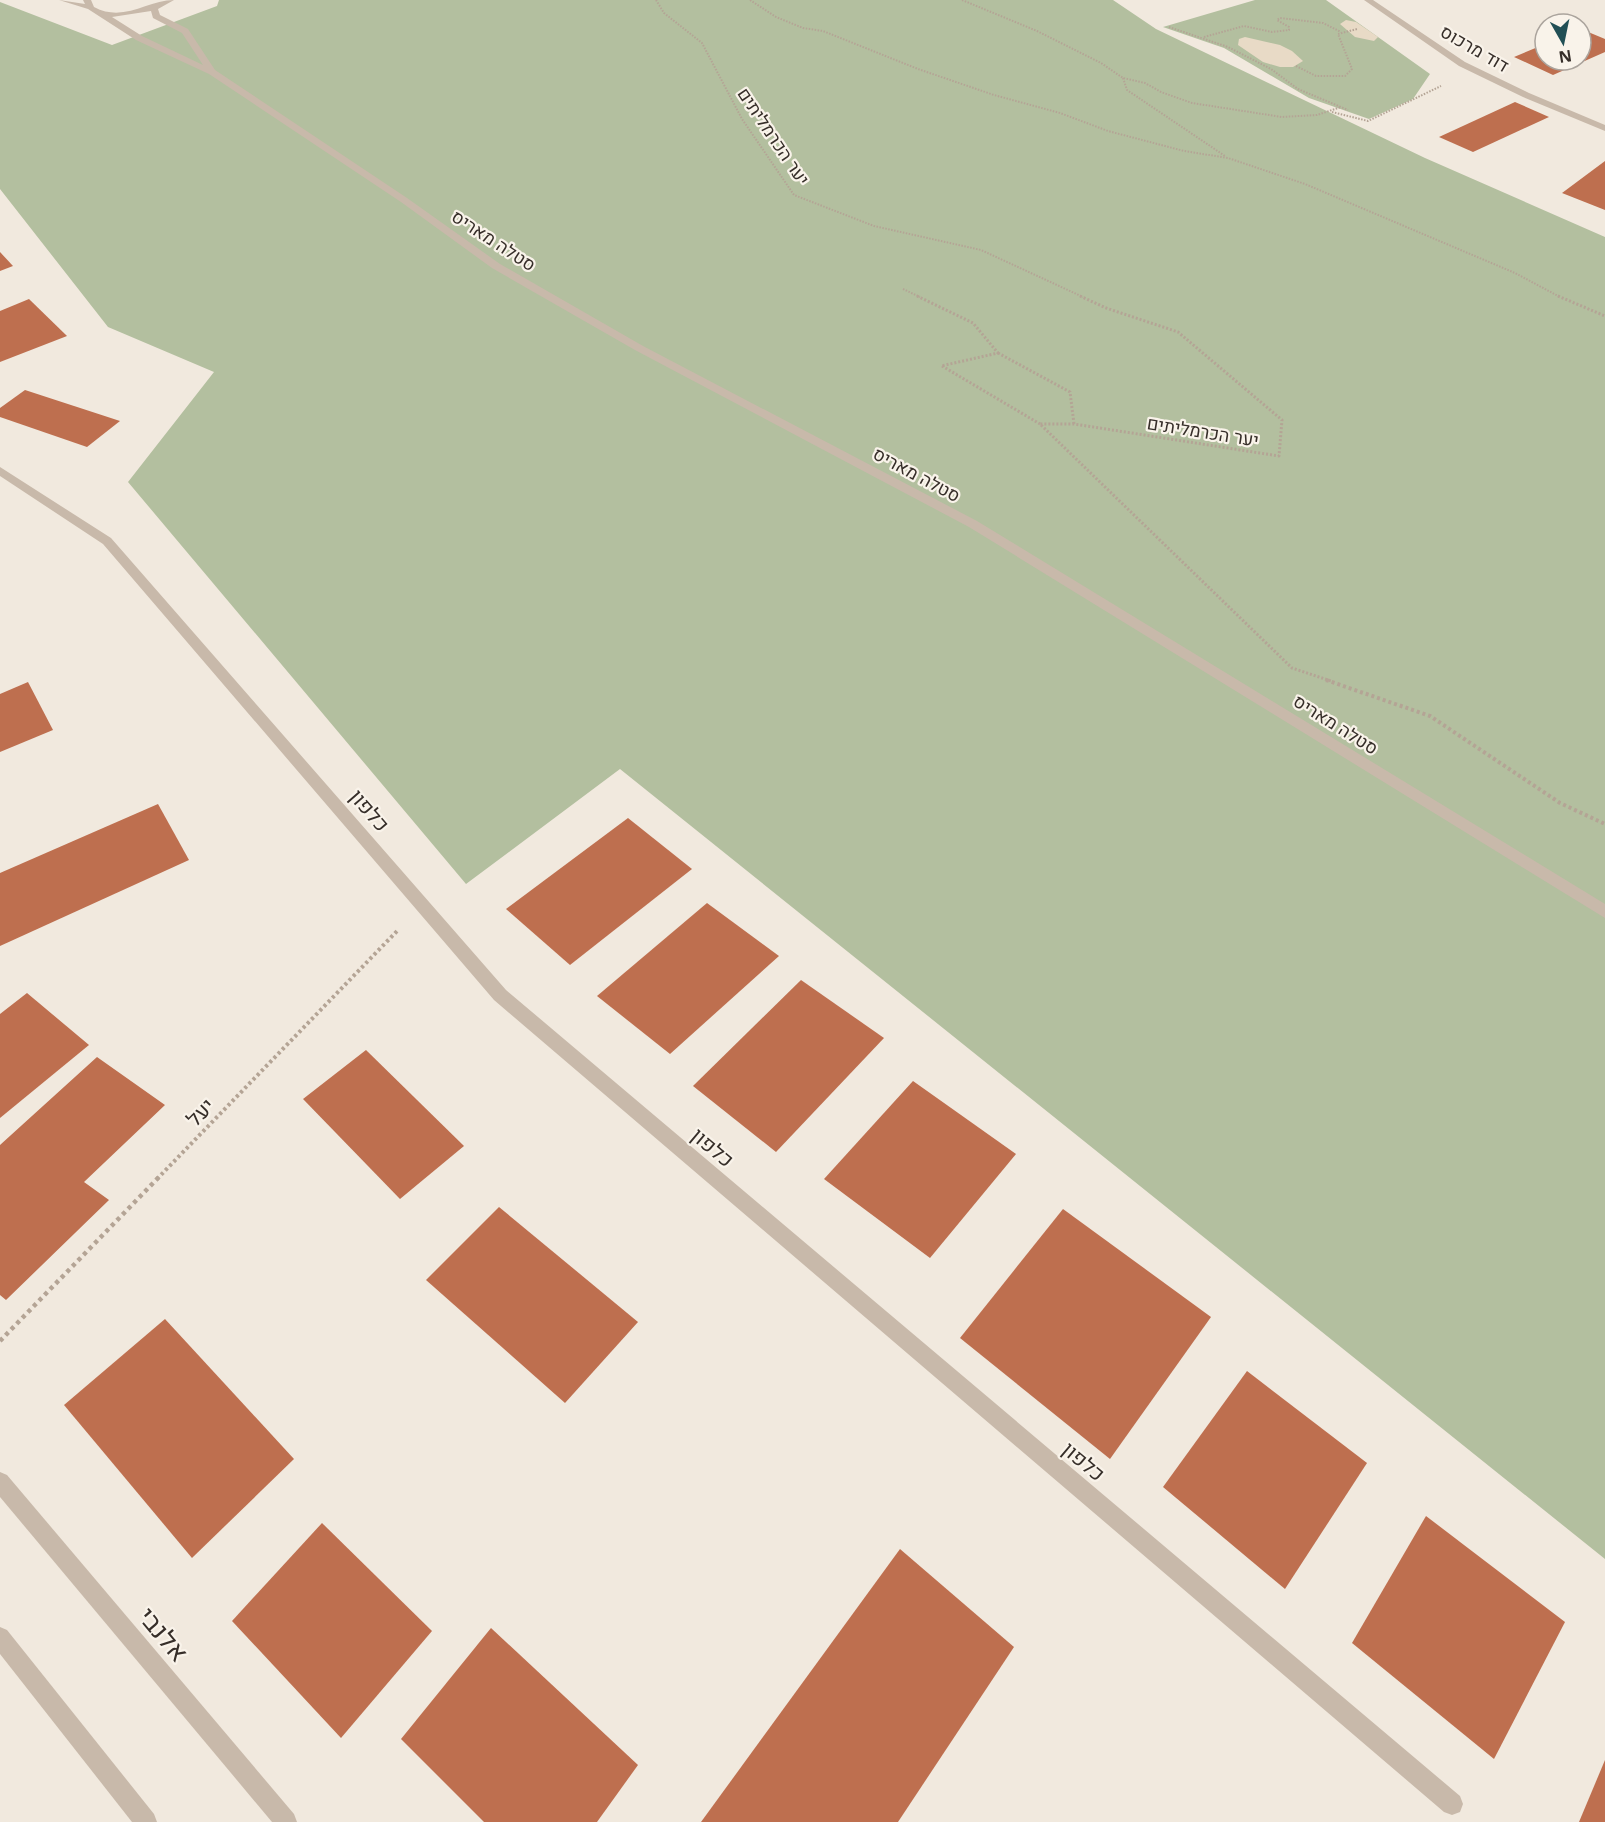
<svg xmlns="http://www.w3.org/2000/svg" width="1605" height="1822" font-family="'Noto Sans',Heebo,sans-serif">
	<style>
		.green { fill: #b3bf9f }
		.plaza { fill: #e8dac6 }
		.building { fill: #be6f4f }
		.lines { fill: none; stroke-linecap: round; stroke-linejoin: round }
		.path-far3 { stroke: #b4a495; stroke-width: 2; stroke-dasharray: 1.5 1.5; stroke-linecap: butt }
		.path-far2 { stroke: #b4a495; stroke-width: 3; stroke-dasharray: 2 2; stroke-linecap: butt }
		.path-far1 { stroke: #b4a495; stroke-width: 4; stroke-dasharray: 3 3; stroke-linecap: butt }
		.path { stroke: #b4a495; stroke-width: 4.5; stroke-dasharray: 4 4; stroke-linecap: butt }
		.minor { fill: #c8b9aa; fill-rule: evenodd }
		.labels { text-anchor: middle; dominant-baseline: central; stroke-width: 4.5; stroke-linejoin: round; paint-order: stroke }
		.far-street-label { font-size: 18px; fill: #362e29; stroke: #f9f3ea }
		.street-label { font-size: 21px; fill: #362e29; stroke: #f9f3ea }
		.near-street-label { font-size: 26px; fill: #362e29; stroke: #f9f3ea }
	</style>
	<rect width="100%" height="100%" fill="#f1e9de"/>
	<g class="green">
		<polygon points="219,0 1113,0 1156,29 1425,158 1605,237 1605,1559 620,769 466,884 128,482 214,372 108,327 0,189 0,2 112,45 217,6"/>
		<polygon points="1255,0 1326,0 1430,74 1413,99 1369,119 1309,98 1224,48 1163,27"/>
	</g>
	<g class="plaza">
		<polygon points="1346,20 1356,22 1378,37 1374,41 1355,37 1340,24"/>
		<polygon points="1245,37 1280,45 1292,51 1303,61 1293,67 1280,67 1263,62 1238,45 1239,39"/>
	</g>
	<g class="building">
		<polygon points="1581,29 1605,39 1605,52 1553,75 1514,57 1545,44 1545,60 1581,60"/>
		<polygon points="1515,102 1549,117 1473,152 1439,137"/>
		<polygon points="1605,161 1605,210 1562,193"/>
		<polygon points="0,252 13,266 0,271"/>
		<polygon points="29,299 67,336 0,362 0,311"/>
		<polygon points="25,390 120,421 87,447 0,417 0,408"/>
		<polygon points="28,682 53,730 0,752 0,694"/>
		<polygon points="158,804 189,860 0,946 0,873"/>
		<polygon points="628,818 692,869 570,965 506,909"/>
		<polygon points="707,903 779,956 670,1054 597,996"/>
		<polygon points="801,980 884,1038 776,1152 693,1086"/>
		<polygon points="27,993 89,1045 0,1118 0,1014"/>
		<polygon points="366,1050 464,1146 400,1199 303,1099"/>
		<polygon points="97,1057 165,1105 84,1182 109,1200 6,1300 0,1295 0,1145"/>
		<polygon points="913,1081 1016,1154 930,1258 824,1179"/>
		<polygon points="499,1207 638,1322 565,1403 426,1280"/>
		<polygon points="1063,1209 1211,1317 1110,1459 960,1338"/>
		<polygon points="165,1319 294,1459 192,1558 64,1405"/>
		<polygon points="1247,1371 1367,1463 1285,1589 1163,1487"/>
		<polygon points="1426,1516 1565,1622 1494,1759 1352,1643"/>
		<polygon points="322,1523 432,1631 341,1738 232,1621"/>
		<polygon points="900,1549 1014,1647 898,1822 701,1822"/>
		<polygon points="491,1628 638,1765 597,1822 484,1822 401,1739"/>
		<polygon points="1605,1760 1605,1822 1579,1822"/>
	</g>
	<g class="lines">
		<g class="path-far3">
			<polyline points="656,0 664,13 702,43 742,119 794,195 874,226 981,250 1083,297"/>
			<polyline points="750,0 776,17 803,28 823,31 918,69 994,95 1060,113 1108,131 1184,151 1228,158 1305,184 1515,273 1560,297"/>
			<polyline points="962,0 1037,31 1101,63 1123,78 1145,83 1161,92 1192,103 1282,117 1317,115 1341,107"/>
			<polyline points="1169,27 1228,47 1271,69 1298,89 1348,110"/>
			<polyline points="1204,37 1244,26 1272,32 1289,30 1289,27 1277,20 1280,18 1323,23 1341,32"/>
			<polyline points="1296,66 1316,76 1345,76 1352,69 1338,34 1357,29"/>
			<polyline points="1123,78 1127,90 1225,156"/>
			<polyline points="1332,112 1368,121 1441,86"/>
			<polyline points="903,289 920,297"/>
		</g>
		<g class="path-far2">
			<polyline points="917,296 973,323 998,353 941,366"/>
			<polyline points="1080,296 1106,308 1178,332 1282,420 1279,456 1074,424 1040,424 1292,668 1331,681"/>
			<polyline points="1558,296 1605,316"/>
			<polyline points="998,353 1070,392 1074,424"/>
			<polyline points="942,366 1040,424"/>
		</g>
		<g class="path-far1">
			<polyline points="1326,680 1430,716 1560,803 1605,824"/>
			<polyline points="157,1179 399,929"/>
		</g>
		<polyline class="path" points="0,1341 159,1177"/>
		<g class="minor">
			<path d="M59 0 85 4 83 0H91L94 7C124 23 147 0 174 0L158 9 160 15 188 29 215 70 407 198 500 264 643 346 977 521 1605 904V918L969 527 635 350 492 268 401 202 209 74 136 40 88 9ZM151 11 153 18 182 33 203 65 142 36 112 17Z"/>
			<polygon points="1364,0 1373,0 1465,62 1529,93 1605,125 1605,131 1523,97 1459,66"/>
			<polygon points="0,467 111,538 506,990 1460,1796 1463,1804 1460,1812 1452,1815 1444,1812 494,1000 103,544 0,476"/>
			<polygon points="0,1472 7,1475 294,1814 297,1822 272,1822 0,1497"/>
			<polygon points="0,1627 7,1630 154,1814 157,1822 132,1822 0,1654"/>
		</g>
	</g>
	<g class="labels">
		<g class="far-street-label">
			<text transform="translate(1475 48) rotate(30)">דוד מרכוס</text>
			<text transform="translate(774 136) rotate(56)">יער הכרמליתים</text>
			<text transform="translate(494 240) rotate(33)">סטלה מאריס</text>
			<text transform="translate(1203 431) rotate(9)">יער הכרמליתים</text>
			<text transform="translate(917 474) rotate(28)">סטלה מאריס</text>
			<text transform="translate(1336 724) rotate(32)">סטלה מאריס</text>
		</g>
		<g class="street-label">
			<text transform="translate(370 810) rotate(49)">כלפון</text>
			<text transform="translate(200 1112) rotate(-46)">יעל</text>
			<text transform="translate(713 1147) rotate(40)">כלפון</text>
			<text transform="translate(1084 1461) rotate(40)">כלפון</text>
		</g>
		<g class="near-street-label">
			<text transform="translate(164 1634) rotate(50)">אלנבי</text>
		</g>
	</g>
	<g transform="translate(1563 42) rotate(171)"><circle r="28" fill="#f9f3ea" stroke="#aba49d" stroke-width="1.5"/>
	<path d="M0-4.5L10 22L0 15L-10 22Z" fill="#214f55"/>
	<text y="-9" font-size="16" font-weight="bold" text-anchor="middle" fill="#362e29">N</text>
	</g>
</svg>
